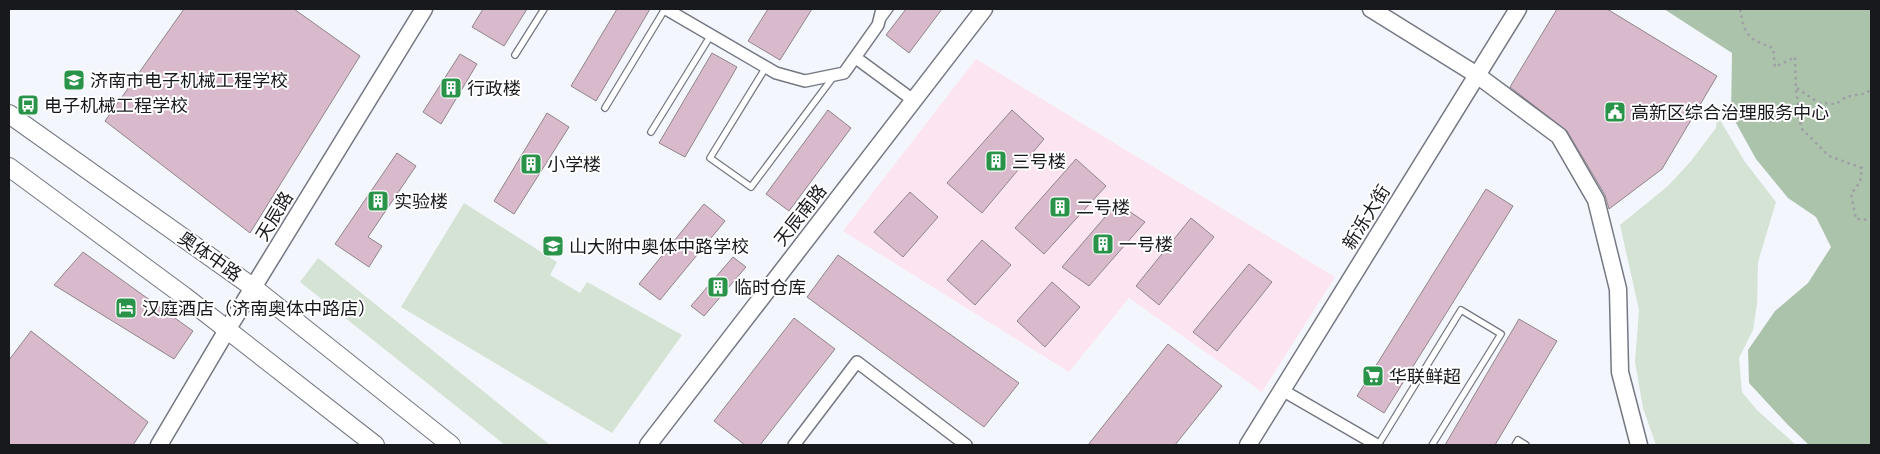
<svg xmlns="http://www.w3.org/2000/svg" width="1880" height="454" font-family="'Titillium Web','Noto Sans SC',sans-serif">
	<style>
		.industrial { fill: #fce5f1 }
		.green { fill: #d4e3d3 }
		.forest { fill: #acc3ab }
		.building { fill: #d9bacc; stroke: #90858c }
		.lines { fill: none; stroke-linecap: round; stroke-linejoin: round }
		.lane-casing { stroke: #757883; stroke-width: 8 }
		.street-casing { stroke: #757883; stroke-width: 14 }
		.secondary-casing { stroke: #757883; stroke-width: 19 }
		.primary-casing { stroke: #757883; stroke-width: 20 }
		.path { stroke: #9d9fa5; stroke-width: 2.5; stroke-dasharray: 2.5 4; stroke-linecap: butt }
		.lane { stroke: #fff; stroke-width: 5.5 }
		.street { stroke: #fff; stroke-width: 11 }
		.secondary { stroke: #fff; stroke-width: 16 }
		.primary { stroke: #fff; stroke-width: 18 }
		.labels { text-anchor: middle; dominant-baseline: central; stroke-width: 4; stroke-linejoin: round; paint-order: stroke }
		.poi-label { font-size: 18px; fill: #18191d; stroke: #fff; text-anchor: start }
		.street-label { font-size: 18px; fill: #18191d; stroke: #fff }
	</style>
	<rect width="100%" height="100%" fill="#f4f6fd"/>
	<polygon class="industrial" points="976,59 1335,277 1262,392 1129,298 1069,372 843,231"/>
	<g class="green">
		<polygon points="1717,115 1745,162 1776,202 1758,262 1757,304 1753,330 1739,358 1742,392 1757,410 1796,445 1656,445 1643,408 1635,362 1639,310 1620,225 1668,186 1691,161 1716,128"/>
		<polygon points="464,203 557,262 550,275 580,293 587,282 682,335 612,433 401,307"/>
		<polygon points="318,258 550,445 505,445 300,282"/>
	</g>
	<polygon class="forest" points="1664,9 1871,9 1871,445 1809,445 1788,425 1749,383 1748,350 1775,311 1808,283 1831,247 1816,217 1788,198 1756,159 1731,114 1732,53"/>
	<g class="building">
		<polygon points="184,9 294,9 360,56 250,233 105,121"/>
		<polygon points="483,9 527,9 504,46 472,27"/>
		<polygon points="617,9 650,9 596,101 571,86"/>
		<polygon points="768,9 812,9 780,60 748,41"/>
		<polygon points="906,9 942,9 909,53 886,35"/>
		<polygon points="1557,9 1607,9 1717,76 1662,169 1609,209 1605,195 1567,131 1510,87"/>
		<polygon points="712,53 737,67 685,157 659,143"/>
		<polygon points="460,54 477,64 441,124 423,112"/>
		<polygon points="828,110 851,128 789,211 766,194"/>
		<polygon points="1012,110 1044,139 982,213 947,183"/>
		<polygon points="547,113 569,127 514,214 494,201"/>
		<polygon points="397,153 416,166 368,237 382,246 369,267 335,244"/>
		<polygon points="1076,159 1106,186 1044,254 1015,228"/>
		<polygon points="1486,189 1513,206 1384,413 1357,396"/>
		<polygon points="910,192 938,217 903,257 874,232"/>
		<polygon points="1117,203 1145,222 1089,286 1062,267"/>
		<polygon points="704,204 725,221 660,300 639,284"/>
		<polygon points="1191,218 1214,237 1159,305 1136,286"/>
		<polygon points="982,240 1011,265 975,305 947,280"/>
		<polygon points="83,252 193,331 174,359 54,285"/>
		<polygon points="838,255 1019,383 984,427 807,297"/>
		<polygon points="733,257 746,267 704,316 691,306"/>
		<polygon points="1249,264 1272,282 1217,351 1193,332"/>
		<polygon points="1052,282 1080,307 1045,347 1017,321"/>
		<polygon points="794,318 835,349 760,445 745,445 714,421"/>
		<polygon points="1519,319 1557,341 1495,445 1445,445"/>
		<polygon points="31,331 148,422 133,445 9,445 9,360"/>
		<polygon points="1168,344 1222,386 1175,445 1088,445"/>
	</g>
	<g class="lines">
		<g class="lane-casing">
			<g id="lane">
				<polyline points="882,20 890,9"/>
				<polyline points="515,55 544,9"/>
				<polyline points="766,67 710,158 751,187 834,76"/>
				<polyline points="605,108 665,9"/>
				<polyline points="651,132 711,35"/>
				<polyline points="1378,445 1461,310 1501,334 1432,445"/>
				<polyline points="1515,445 1518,440 1526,445"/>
			</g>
		</g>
		<g class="street-casing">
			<g id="street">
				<polyline points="666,9 776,73 805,81 844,73 878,25 882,9"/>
				<polyline points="856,58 913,100"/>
				<polyline points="1282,390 1377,445"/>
				<polyline points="794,445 857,362 966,445"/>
			</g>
		</g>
		<g class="secondary-casing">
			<g id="secondary">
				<polyline points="1371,9 1477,75 1559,136 1596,200 1618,289 1620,372 1639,445"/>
				<polyline points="159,445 227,330 424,9"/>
				<polyline points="648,445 984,9"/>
				<polyline points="1248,445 1518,9"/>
			</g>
		</g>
		<g class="primary-casing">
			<g id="primary">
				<polyline points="9,114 254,288 451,445"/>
				<polyline points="9,167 184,296 375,445"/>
			</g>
		</g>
		<g class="path">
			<path d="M1740 9C1745 36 1747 38 1773 48L1775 67 1795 57 1796 88 1801 128 1829 156 1862 168 1860 182 1851 194 1856 219 1871 220"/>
			<polyline points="1797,88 1819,103 1836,104 1846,97 1867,93 1871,88"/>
		</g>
		<use href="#lane" class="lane"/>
		<use href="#street" class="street"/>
		<use href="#secondary" class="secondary"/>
		<use href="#primary" class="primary"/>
	</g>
	<defs>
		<g id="school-square" transform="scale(1.125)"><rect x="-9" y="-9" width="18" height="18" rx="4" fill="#2a934a" stroke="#fff"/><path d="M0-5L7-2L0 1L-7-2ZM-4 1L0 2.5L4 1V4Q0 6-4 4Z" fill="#fff"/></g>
		<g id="building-square" transform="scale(1.125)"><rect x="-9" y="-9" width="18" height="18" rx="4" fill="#2a934a" stroke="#fff"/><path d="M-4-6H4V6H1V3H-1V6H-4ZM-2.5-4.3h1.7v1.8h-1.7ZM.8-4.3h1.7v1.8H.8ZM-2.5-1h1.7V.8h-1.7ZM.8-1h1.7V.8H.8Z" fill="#fff"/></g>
		<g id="bus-square" transform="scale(1.125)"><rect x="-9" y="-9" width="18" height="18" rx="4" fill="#2a934a" stroke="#fff"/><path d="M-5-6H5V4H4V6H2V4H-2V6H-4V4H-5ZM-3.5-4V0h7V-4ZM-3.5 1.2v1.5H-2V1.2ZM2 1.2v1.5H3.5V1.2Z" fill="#fff"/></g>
		<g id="civic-square" transform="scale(1.125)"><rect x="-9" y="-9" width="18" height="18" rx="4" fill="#2a934a" stroke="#fff"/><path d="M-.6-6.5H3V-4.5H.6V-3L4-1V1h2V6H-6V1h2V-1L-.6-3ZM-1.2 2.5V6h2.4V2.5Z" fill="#fff"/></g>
		<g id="hotel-square" transform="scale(1.125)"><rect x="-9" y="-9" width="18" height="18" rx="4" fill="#2a934a" stroke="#fff"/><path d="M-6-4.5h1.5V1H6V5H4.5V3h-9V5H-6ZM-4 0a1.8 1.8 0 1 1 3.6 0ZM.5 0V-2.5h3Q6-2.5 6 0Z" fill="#fff"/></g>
		<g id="supermarket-square" transform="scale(1.125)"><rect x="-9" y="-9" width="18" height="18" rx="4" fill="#2a934a" stroke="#fff"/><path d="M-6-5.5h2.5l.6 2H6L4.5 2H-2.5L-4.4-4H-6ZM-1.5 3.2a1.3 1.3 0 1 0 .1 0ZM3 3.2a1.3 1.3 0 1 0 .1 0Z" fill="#fff"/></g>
	</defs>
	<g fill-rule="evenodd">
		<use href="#school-square" x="74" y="80"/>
		<use href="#building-square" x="451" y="88"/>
		<use href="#bus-square" x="28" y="105"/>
		<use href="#civic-square" x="1615" y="112"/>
		<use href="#building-square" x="996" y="161"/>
		<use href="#building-square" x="531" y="164"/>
		<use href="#building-square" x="378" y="201"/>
		<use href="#building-square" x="1060" y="207"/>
		<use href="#building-square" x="1103" y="244"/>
		<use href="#school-square" x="553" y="246"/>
		<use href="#building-square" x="718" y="287"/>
		<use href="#hotel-square" x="126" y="308"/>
		<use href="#supermarket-square" x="1373" y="376"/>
	</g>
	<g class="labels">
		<g class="poi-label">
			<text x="90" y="80">济南市电子机械工程学校</text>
			<text x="467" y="88">行政楼</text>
			<text x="44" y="105">电子机械工程学校</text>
			<text x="1631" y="112">高新区综合治理服务中心</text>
			<text x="1012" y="161">三号楼</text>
			<text x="547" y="164">小学楼</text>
			<text x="394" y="201">实验楼</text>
			<text x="1076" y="207">二号楼</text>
			<text x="1119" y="244">一号楼</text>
			<text x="569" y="246">山大附中奥体中路学校</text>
			<text x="734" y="287">临时仓库</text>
			<text x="142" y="308">汉庭酒店（济南奥体中路店）</text>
			<text x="1389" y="376">华联鲜超</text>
		</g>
		<g class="street-label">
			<text transform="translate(800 215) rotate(-52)">天辰南路</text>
			<text transform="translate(274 216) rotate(-59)">天辰路</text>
			<text transform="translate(1366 217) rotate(-58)">新泺大街</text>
			<text transform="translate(210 256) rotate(35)">奥体中路</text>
		</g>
	</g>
	<rect width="1880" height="454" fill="none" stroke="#18191d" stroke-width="20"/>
</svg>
